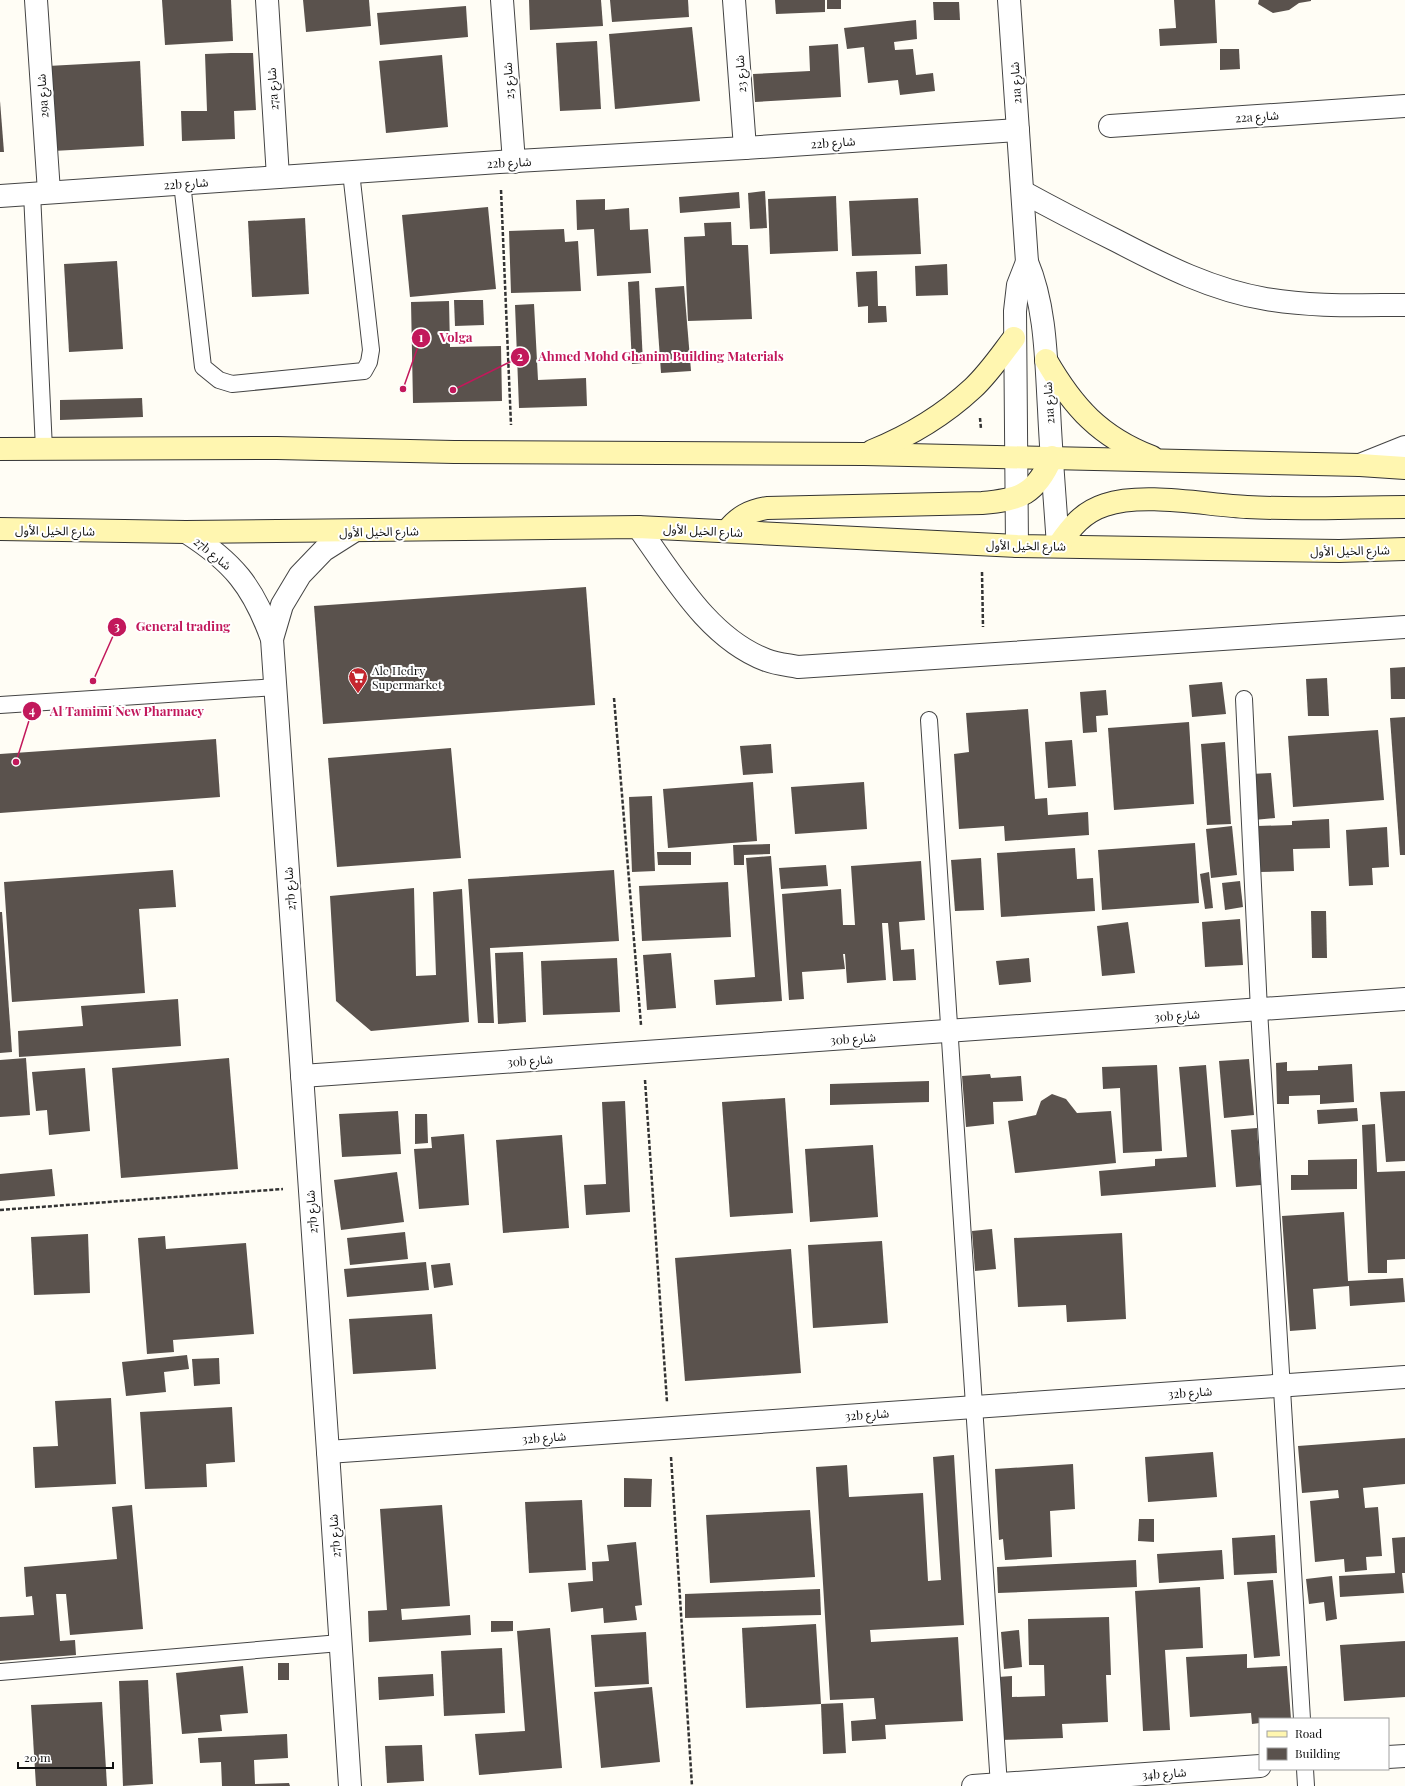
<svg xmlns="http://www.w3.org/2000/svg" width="1405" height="1786" font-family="'Playfair Display','Noto Sans Arabic',serif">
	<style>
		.building { fill: #5a524d }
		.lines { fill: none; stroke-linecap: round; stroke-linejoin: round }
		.lane-casing { stroke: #444; stroke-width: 18 }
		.street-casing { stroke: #444; stroke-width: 24 }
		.secondary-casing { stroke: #333; stroke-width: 24 }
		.path { stroke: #333; stroke-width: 2.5; stroke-dasharray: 4 2; stroke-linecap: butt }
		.lane { stroke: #fff; stroke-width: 16 }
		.street { stroke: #fff; stroke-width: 22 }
		.secondary { stroke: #fff6b0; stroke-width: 22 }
		.labels { text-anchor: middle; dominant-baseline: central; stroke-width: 4; stroke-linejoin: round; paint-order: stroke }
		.street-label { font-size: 12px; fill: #111; stroke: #fff }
		.poi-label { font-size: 12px; fill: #111; stroke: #fff; text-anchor: start }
		.leader { fill: none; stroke: #c2185b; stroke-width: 1.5 }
		.callout-dot { fill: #c2185b; stroke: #fff; stroke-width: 1.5 }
		.mark-label { font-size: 12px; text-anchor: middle; font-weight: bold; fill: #fff }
		.callout-label { font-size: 13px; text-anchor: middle; font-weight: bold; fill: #c2185b; stroke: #fff; stroke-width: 4; stroke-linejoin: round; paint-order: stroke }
	</style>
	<rect width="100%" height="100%" fill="#fffdf5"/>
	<g class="building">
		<polygon points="162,0 231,0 233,41 165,45"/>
		<polygon points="303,0 369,0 371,26 306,32"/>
		<polygon points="529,0 601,0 603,26 530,30"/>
		<polygon points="610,0 688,0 689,17 612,22"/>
		<polygon points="775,0 825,0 825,12 776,14"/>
		<rect x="827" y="0" width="14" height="9"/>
		<polygon points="1174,0 1215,0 1217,43 1160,46 1159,29 1176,28"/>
		<polygon points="1259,0 1311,0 1311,1 1299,3 1289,10 1273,13 1258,4"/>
		<polygon points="933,2 959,2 960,20 934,20"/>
		<polygon points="466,6 468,37 380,45 377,13"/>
		<polygon points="916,20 917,39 894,42 895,50 913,49 916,75 933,73 935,91 900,95 898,80 868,83 864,47 847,49 844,28"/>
		<polygon points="692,27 700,101 615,109 609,34"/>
		<polygon points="597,41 601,109 560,111 556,43"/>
		<polygon points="838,44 841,97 755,102 753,74 810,71 809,46"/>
		<polygon points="1220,49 1239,49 1240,69 1220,70"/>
		<polygon points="231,53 253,53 256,110 234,111 235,139 182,141 181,111 207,111 205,54"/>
		<polygon points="442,55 448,127 386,133 379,61"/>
		<polygon points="140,61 144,146 53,151 48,66"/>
		<polygon points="0,101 4,152 0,152"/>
		<polygon points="765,191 767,228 750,229 748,193"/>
		<polygon points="739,192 740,208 680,213 679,197"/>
		<polygon points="836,196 838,251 770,254 768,199"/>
		<polygon points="918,198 921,254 852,256 849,201"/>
		<polygon points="605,199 605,210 629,208 630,230 648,229 651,273 597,276 594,229 577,230 576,200"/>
		<polygon points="488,207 496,289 410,297 402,215"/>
		<polygon points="305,218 309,294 252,297 248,221"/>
		<polygon points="731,222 732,245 748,245 752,319 688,321 684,237 705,236 704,223"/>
		<polygon points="564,229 565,242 578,241 581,291 511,293 509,231"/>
		<polygon points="117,261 123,349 69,352 64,264"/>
		<polygon points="947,264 948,295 916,296 915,266"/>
		<polygon points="877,271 878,306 886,306 887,322 868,323 868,306 858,307 856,272"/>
		<polygon points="639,281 643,363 632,364 628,282"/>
		<polygon points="684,286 691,371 661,373 655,288"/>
		<polygon points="454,300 483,300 484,325 455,326"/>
		<polygon points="449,301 450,347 501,346 502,401 413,403 411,302"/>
		<polygon points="534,304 538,380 586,378 587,406 519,408 515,305"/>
		<polygon points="142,398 143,417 60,420 60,400"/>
		<polygon points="586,587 595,705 323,724 314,606"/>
		<polygon points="1405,667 1405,699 1391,699 1390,668"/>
		<polygon points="1327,678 1329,716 1308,716 1306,679"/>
		<polygon points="1222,682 1226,714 1192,717 1189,685"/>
		<polygon points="1106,690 1108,715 1096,716 1097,732 1083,733 1080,692"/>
		<polygon points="1028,709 1035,799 1047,798 1048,815 1088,812 1089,835 1005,841 1004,826 959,829 954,754 969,752 966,713"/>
		<polygon points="1405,717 1405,855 1400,855 1390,718"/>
		<polygon points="1189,722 1194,804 1114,810 1108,728"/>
		<polygon points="1378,730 1384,800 1293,807 1288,736"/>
		<polygon points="216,739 220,797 0,813 0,754"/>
		<polygon points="1072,740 1076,786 1048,788 1045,742"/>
		<polygon points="1225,742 1231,824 1207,825 1201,744"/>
		<polygon points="771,744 773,773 743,775 740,746"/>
		<polygon points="451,748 461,858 337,867 328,758"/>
		<polygon points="1271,773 1275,818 1254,820 1251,774"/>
		<polygon points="753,782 757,841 668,848 663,789"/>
		<polygon points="864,782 867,829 795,834 791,787"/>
		<polygon points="652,796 655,871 632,872 629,797"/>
		<polygon points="1329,819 1330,848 1293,849 1294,871 1259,872 1258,826 1292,825 1292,821"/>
		<polygon points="1232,826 1237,875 1211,878 1206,829"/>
		<polygon points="1387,827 1389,867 1372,868 1373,885 1349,886 1346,830"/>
		<polygon points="1195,843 1199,903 1102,910 1098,850"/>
		<polygon points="770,844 770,854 744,855 744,865 734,865 733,845"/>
		<polygon points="1075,848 1077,879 1093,878 1095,911 1001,917 997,853"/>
		<polygon points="657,852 691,852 691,865 658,865"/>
		<polygon points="771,856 782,1001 716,1005 714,980 755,977 746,858"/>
		<polygon points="981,858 984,910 955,911 951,860"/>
		<polygon points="921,861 925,920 899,922 901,950 914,949 916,980 893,981 888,923 882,923 886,980 847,983 845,954 843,954 845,969 802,972 804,999 789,1000 782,894 841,889 843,925 855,925 851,866"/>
		<polygon points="826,865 828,886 781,889 779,868"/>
		<polygon points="173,870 176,907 139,909 145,993 12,1002 4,882"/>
		<polygon points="614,870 619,941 490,948 494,1023 478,1023 468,879"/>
		<polygon points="1209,872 1213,908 1205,909 1200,874"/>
		<polygon points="1240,881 1243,907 1225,910 1222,883"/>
		<polygon points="728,882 731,937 642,941 639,886"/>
		<polygon points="414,888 416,976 436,975 433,892 462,889 469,1022 371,1031 336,1001 330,896"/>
		<polygon points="1311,911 1326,911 1327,958 1312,958"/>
		<polygon points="0,912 2,912 12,1052 0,1053"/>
		<polygon points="1240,919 1243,965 1205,967 1202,922"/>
		<polygon points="1128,922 1135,973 1102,976 1097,926"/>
		<polygon points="523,952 526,1022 498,1024 495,953"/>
		<polygon points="671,953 676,1008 647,1010 643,955"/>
		<polygon points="617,958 620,1012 543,1015 541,961"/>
		<polygon points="1029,958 1031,982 999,985 996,961"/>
		<polygon points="178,999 181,1046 19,1057 18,1031 83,1026 81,1006"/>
		<polygon points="26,1058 30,1115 0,1117 0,1060"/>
		<polygon points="229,1058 238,1169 121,1178 112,1068"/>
		<polygon points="1249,1059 1254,1115 1224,1118 1219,1061"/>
		<polygon points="1287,1062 1287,1071 1318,1070 1318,1066 1352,1064 1354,1102 1320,1104 1320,1095 1289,1096 1289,1104 1277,1104 1276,1063"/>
		<polygon points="1157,1065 1162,1151 1123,1153 1120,1088 1103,1089 1102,1067"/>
		<polygon points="1206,1065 1216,1187 1101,1196 1099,1171 1155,1166 1155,1159 1187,1157 1179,1067"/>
		<polygon points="85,1068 90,1131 49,1135 47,1110 36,1111 32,1072"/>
		<polygon points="990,1074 991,1078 1021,1076 1023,1101 993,1102 994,1124 966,1127 962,1076"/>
		<polygon points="929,1081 929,1102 830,1105 830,1084"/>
		<polygon points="1405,1091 1405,1161 1386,1162 1380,1092"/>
		<polygon points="1052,1094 1066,1099 1077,1113 1111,1111 1116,1163 1015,1173 1008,1121 1036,1115 1041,1101"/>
		<polygon points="785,1098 793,1213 730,1217 722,1102"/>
		<polygon points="625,1101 630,1212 586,1215 584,1185 606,1184 602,1102"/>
		<polygon points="1357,1108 1358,1121 1318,1124 1317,1110"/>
		<polygon points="398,1111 401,1154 342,1157 339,1114"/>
		<polygon points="415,1114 427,1114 428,1143 415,1144"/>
		<polygon points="1375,1124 1377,1172 1405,1171 1405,1259 1387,1260 1387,1273 1368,1273 1362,1125"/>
		<polygon points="1257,1128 1261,1185 1236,1187 1231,1130"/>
		<polygon points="464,1134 469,1205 419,1209 414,1149 432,1148 431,1137"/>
		<polygon points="562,1135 569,1228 503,1233 496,1140"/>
		<polygon points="873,1145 878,1217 810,1222 805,1149"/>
		<polygon points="1357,1159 1357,1189 1291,1190 1291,1175 1308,1175 1308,1160"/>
		<polygon points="52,1169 55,1196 0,1201 0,1174"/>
		<polygon points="397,1172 404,1222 341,1230 334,1180"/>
		<polygon points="1344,1212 1348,1281 1403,1278 1405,1302 1350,1306 1349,1286 1313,1289 1316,1329 1290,1331 1282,1216"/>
		<polygon points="992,1229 996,1269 975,1271 972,1231"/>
		<polygon points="405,1232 408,1259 350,1265 347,1238"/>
		<polygon points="1122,1233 1126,1319 1067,1322 1066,1305 1018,1307 1014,1238"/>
		<polygon points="88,1234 90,1293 34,1295 31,1237"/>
		<polygon points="165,1236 166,1249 246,1243 254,1334 173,1340 174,1352 147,1354 138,1238"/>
		<polygon points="882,1241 888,1323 813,1328 808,1245"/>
		<polygon points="791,1249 801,1373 685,1381 675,1258"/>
		<polygon points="426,1262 429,1290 347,1297 344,1269"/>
		<polygon points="450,1263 453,1285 434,1288 431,1265"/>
		<polygon points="432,1314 436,1369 353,1374 349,1319"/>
		<polygon points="187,1355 189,1369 164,1372 166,1392 126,1396 122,1362"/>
		<polygon points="219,1358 220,1384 194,1386 192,1359"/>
		<polygon points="111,1398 116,1484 35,1488 33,1447 58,1446 55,1401"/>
		<polygon points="232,1407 235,1462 206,1464 207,1487 145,1489 140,1412"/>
		<polygon points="1405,1438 1405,1484 1363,1488 1365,1508 1378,1507 1382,1556 1366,1557 1367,1570 1345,1572 1344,1559 1315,1562 1310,1501 1339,1498 1338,1490 1302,1493 1298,1446"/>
		<polygon points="1213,1452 1217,1497 1148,1502 1145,1457"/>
		<polygon points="954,1455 964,1625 870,1630 871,1642 958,1637 963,1721 885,1725 886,1739 852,1741 851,1721 876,1719 874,1698 830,1700 816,1467 847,1465 849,1497 923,1493 928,1581 941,1580 933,1457"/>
		<polygon points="1073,1464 1075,1509 1050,1511 1052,1557 1005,1560 1003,1539 999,1540 995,1469"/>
		<polygon points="624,1478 652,1479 651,1507 624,1507"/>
		<polygon points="582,1500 586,1570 529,1573 525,1502"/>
		<polygon points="132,1505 143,1629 70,1635 66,1594 56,1594 60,1641 75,1640 76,1655 0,1661 0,1617 34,1615 32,1596 26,1597 24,1567 117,1559 112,1507"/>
		<polygon points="442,1505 450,1606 401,1609 402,1620 470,1615 471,1635 369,1642 368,1611 387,1610 380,1509"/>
		<polygon points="810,1510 815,1577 710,1583 706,1515"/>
		<polygon points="1139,1519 1154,1519 1154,1542 1138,1541"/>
		<polygon points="1275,1535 1277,1573 1234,1575 1232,1538"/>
		<polygon points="1405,1537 1405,1573 1402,1573 1404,1593 1340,1597 1339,1576 1395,1573 1392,1538"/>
		<polygon points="636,1542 642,1605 635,1606 637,1620 604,1623 603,1608 571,1612 568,1583 593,1581 592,1562 609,1561 607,1545"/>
		<polygon points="1222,1550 1224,1579 1159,1583 1157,1554"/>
		<polygon points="1136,1560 1137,1587 998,1593 997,1567"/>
		<polygon points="1332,1576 1337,1619 1326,1621 1324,1602 1309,1604 1306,1579"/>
		<polygon points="1273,1580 1280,1656 1254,1658 1247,1582"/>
		<polygon points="1200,1587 1203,1648 1165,1650 1170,1730 1143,1731 1135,1591"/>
		<polygon points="820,1589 821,1615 685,1618 685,1594"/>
		<polygon points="1109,1617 1111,1675 1106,1675 1108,1722 1062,1724 1063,1738 1000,1740 998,1677 1012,1676 1012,1697 1045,1696 1044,1665 1029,1665 1028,1619"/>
		<polygon points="491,1621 513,1621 513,1631 491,1632"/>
		<polygon points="816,1624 821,1704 746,1708 742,1628"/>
		<polygon points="550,1628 562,1768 479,1775 475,1734 525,1731 517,1631"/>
		<polygon points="1019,1630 1022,1667 1004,1669 1001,1632"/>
		<polygon points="646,1632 649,1684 595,1687 591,1635"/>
		<polygon points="1405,1641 1405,1697 1344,1701 1340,1645"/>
		<polygon points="502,1648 505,1713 444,1716 441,1651"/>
		<polygon points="1247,1654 1247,1668 1287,1666 1291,1719 1260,1719 1260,1723 1252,1724 1251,1713 1190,1717 1186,1657"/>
		<rect x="278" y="1663" width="11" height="17"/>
		<polygon points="243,1666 248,1713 220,1715 222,1731 182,1734 176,1673"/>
		<polygon points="433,1674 434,1696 379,1700 378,1677"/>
		<polygon points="148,1680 153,1784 123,1786 119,1681"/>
		<polygon points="652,1687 660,1762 601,1768 594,1692"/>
		<polygon points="102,1702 107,1786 36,1786 31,1705"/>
		<polygon points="843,1703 846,1753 823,1754 821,1704"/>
		<polygon points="287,1734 288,1758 254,1760 255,1784 289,1783 290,1786 222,1786 221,1762 200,1763 198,1738"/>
		<polygon points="422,1745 424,1781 387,1783 385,1746"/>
	</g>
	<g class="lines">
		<g class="lane-casing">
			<g id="lane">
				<polyline points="182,183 203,367 219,380 232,384 364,371 369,362 371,350 351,172"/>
				<polyline points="32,193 44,449"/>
				<polyline points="1244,699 1259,1010 1302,1719"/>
				<polyline points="0,705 276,687"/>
				<polyline points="929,720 999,1786"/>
				<polyline points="0,1672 340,1643"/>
				<polyline points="1305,1769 1306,1786"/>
			</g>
		</g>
		<g class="street-casing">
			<g id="street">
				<polyline points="36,0 49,192"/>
				<polyline points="267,0 278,177"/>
				<polyline points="502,0 514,162"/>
				<polyline points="734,0 745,148"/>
				<path d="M1009 0 1027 262C1046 307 1046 360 1049 409 1051 454 1055 500 1058 546"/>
				<polyline points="1110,126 1405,106"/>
				<path d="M1023 192C1054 209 1085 225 1117 241 1165 266 1212 290 1266 299 1312 307 1359 305 1405 305"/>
				<polyline points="0,196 499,162 745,148 1018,130"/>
				<polyline points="1360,465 1405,447"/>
				<path d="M638 527C673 575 708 638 766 660 776 664 788 665 798 667L1405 627"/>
				<path d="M186 532C233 562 253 586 272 639L328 1452 350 1786"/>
				<polyline points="1017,546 1015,311 1018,285 1027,262"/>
				<polyline points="272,639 282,605 300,575 324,550 354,531"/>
				<polyline points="302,1076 1405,999"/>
				<polyline points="328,1452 1405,1377"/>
				<polyline points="1388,1757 1405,1756"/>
				<polyline points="973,1786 1260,1766"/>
			</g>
		</g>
		<g class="secondary-casing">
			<g id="secondary">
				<path d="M1046 360C1073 407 1100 437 1152 457"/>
				<polyline points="0,449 277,448 454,452 864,454 1360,465 1405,468"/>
				<path d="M872 451C909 436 944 415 973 388 989 373 1001 355 1014 338"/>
				<polyline points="0,529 186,532 638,527 1017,546 1339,551 1405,549"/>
				<path d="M727 531C738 517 749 511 767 508L982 503C1020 500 1036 494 1052 457"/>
				<path d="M1058 546C1071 527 1083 512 1105 505 1143 492 1206 505 1247 507 1300 510 1352 507 1405 507"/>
			</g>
		</g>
		<g class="path">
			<polyline points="501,190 511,425"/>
			<polyline points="980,418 981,429"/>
			<polyline points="982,572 983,627"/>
			<polyline points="614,698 641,1025"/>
			<polyline points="645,1080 667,1402"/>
			<polyline points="0,1210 283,1189"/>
			<polyline points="671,1457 692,1786"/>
		</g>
		<use href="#lane" class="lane"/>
		<use href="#street" class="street"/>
		<use href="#secondary" class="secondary"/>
	</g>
	<defs>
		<g id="supermarket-pin" transform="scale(1)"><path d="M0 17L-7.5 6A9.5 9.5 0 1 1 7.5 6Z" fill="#c4262e" stroke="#fff"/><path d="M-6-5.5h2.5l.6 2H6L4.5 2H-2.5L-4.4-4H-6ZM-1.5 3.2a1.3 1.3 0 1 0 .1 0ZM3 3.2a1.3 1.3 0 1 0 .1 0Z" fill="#fff"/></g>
	</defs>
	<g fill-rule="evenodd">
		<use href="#supermarket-pin" x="358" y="677"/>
	</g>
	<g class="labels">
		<g class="street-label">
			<text transform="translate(740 74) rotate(-94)">شارع 23</text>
			<text transform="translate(508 81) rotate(-94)">شارع 25</text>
			<text transform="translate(1015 83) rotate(-94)">21a شارع</text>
			<text transform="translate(272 89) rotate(-94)">27a شارع</text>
			<text transform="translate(42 96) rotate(-94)">29a شارع</text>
			<text transform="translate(1257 116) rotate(-4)">22a شارع</text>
			<text transform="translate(833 142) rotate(-4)">22b شارع</text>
			<text transform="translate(509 162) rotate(-3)">22b شارع</text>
			<text transform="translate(186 183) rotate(-4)">22b شارع</text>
			<text transform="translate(1048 403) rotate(-94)">21a شارع</text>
			<text transform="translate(55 530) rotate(1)">شارع الخيل الأول</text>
			<text transform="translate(703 530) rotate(3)">شارع الخيل الأول</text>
			<text transform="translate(379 531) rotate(-1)">شارع الخيل الأول</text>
			<text transform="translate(1026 545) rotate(1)">شارع الخيل الأول</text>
			<text transform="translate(1350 550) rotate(-1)">شارع الخيل الأول</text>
			<text transform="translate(213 553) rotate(39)">27b شارع</text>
			<text transform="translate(289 889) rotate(-94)">27b شارع</text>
			<text transform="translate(1177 1015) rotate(-4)">30b شارع</text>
			<text transform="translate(853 1038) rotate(-4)">30b شارع</text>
			<text transform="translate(530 1060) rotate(-4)">30b شارع</text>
			<text transform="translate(311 1212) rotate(-94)">27b شارع</text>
			<text transform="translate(1190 1392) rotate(-4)">32b شارع</text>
			<text transform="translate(867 1414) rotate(-4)">32b شارع</text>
			<text transform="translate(544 1437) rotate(-4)">32b شارع</text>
			<text transform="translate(334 1536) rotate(-94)">27b شارع</text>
			<text transform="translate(1164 1773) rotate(-4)">34b شارع</text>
		</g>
		<g class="poi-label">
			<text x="372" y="670">Ale Hedry<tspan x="372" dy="14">Supermarket</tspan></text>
		</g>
	</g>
	<path class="leader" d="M403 389L421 338M453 390L520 357M93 681L117 627M16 762L32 711"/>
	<g class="callout-dot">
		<circle cx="403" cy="389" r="4"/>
		<circle cx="453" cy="390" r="4"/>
		<circle cx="93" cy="681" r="4"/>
		<circle cx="16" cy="762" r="4"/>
		<circle cx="421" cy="338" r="10"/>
		<circle cx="520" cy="357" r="10"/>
		<circle cx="117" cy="627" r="10"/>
		<circle cx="32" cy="711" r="10"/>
	</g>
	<g class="mark-label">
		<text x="421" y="342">1</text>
		<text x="520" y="361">2</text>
		<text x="117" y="631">3</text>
		<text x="32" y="715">4</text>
	</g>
	<g class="callout-label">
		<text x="456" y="342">Volga</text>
		<text x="661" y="361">Ahmed Mohd Ghanim Building Materials</text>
		<text x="183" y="631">General trading</text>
		<text x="127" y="716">Al Tamimi New Pharmacy</text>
	</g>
	<rect x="1259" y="1718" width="130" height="52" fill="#ffffff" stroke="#a0a0a0"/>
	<rect x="1267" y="1731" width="20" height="6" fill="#fff6b0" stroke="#a0a0a0"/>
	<text x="1295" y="1738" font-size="12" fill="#111111">Road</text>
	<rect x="1267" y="1748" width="20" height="12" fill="#5a524d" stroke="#a0a0a0"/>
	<text x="1295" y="1758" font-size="12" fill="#111111">Building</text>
	<path d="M18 1762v6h95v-6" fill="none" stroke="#111111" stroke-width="2"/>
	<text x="24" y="1762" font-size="12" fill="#111111" stroke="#ffffff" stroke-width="3" paint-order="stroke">20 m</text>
</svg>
